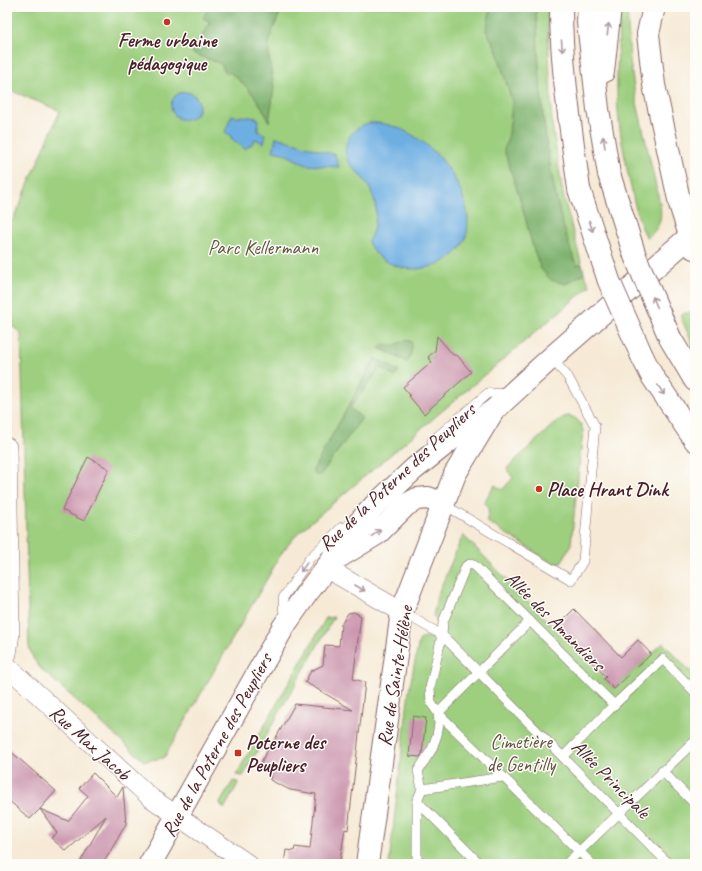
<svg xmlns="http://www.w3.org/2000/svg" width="702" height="871" font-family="Caveat,sans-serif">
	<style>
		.green { fill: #9dcf7f; stroke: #747755 }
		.forest { fill: #7eb26e; stroke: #64684c }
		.water { fill: #6eafe2; stroke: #5c6786 }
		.building { fill: #cb96ae }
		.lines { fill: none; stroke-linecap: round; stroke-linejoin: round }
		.service-casing { stroke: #866667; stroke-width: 10 }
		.minor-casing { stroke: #866667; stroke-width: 20 }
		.tertiary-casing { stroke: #866667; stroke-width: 24 }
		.secondary-casing { stroke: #866667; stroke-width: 24 }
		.trunk-casing { stroke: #866667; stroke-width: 24 }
		.service { stroke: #fff; stroke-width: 9 }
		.minor { stroke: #fff; stroke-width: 19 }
		.tertiary { stroke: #fff; stroke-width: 22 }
		.secondary { stroke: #fff; stroke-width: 22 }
		.trunk { stroke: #fff; stroke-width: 22 }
		.trunk-bridge-casing { stroke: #866667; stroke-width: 24; stroke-linecap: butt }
		.trunk-bridge { stroke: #fff; stroke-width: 22 }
		.oneway { stroke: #ae9aa0 }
		.poi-dot { fill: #c8321e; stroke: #fdfcf7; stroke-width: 1.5 }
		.labels { text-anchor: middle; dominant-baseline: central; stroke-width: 3; stroke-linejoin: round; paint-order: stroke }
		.poi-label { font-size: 20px; font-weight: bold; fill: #4a1f2b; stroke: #fdfcf7; text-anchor: start }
		.park-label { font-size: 20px; fill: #635444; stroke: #fdfcf7 }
		.street-label { font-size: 20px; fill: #4a1f2b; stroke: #fdfcf7 }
	</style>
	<rect width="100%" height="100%" fill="#fdfcf7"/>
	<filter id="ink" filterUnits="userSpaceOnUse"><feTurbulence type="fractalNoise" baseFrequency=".025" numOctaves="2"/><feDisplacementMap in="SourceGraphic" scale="8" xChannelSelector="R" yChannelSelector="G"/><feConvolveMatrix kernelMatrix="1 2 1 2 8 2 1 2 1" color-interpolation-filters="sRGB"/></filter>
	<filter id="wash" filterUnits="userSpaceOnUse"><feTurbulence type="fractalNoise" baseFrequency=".012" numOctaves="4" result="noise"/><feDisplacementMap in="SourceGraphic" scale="16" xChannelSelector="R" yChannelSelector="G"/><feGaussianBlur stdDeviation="0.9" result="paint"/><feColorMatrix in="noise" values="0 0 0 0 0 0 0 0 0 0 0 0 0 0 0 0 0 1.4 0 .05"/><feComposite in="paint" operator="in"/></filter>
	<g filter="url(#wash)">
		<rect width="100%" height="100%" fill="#f6ead6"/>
		<g class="green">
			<polygon points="7,7 547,7 552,123 563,194 584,273 590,286 299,532 283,551 164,758 144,761 40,668 33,658 29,647 21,333 7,322 7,234 60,111 7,89"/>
			<path d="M620 7H627L630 61 635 94 660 204C662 221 660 227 647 238 638 222 634 202 630 183 625 160 620 135 618 111 615 76 619 41 620 7Z"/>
			<polygon points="684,313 695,313 695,350 680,315"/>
			<path d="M566 416C576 416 580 421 583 430L571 544 562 562 558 564H554L486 521C490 513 489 508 484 502L495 485 502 490 513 478 508 471 507 468 557 421Z"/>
			<polygon points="463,535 614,689 663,643 695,676 695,864 389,864 409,691 419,641 424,637 434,638 438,621 433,616 437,596"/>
			<polygon points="334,617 243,776 236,775 326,618"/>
			<polygon points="233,781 239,782 224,809 220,803"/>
		</g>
		<g class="forest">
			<path d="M209 7H282L271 35 269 45V57L274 88 269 122C262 103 246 84 229 72L226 74 221 64 192 53 210 22 203 18Z"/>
			<path d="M491 7H536C540 96 545 181 576 265L582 264 584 273 566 284 551 280 541 269 533 248 521 202 504 150 509 134 512 102 496 48 486 30Z"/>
			<path d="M407 340 411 342C413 348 411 356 407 362L379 348 382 345H394Z"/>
			<polygon points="375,358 399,371 394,377 381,367 350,408 362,418 321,474 317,476 314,473 313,470"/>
		</g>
		<g class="water">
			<circle cx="185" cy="106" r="14"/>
			<polygon points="232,115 239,118 240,116 258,118 258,131 266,135 264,143 255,139 253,143 245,149 231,138 231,136 225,132"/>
			<path d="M369 123C396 121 425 140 442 160 464 187 486 239 445 261 435 266 424 269 413 269 402 269 385 263 377 255 373 251 371 247 368 242 380 219 379 198 362 177 357 171 349 165 347 158 341 142 354 127 369 123Z"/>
			<polygon points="276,137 335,155 339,167 306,165 283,153 273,151"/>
		</g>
		<g id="blocks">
			<g class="building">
				<polygon points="437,336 453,355 457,355 471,372 424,414 409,396 410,395 403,387 432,362 428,357 435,351"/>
				<polygon points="88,457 109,469 84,521 62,510"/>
				<polygon points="574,609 621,657 638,640 651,654 614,689 604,679 606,677 557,626"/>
				<polygon points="354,612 361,616 353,679 365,682 348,830 345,829 340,861 338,861 338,864 284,864 286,850 294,851 295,847 310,849 316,794 290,790 270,780 271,773 261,771 262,760 270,746 271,741 274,741 295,704 353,710 305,682 311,671 323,665 325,645 339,646 341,625 348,613"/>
				<polygon points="413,716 426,718 422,754 420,757 409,756"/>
				<polygon points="7,748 56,791 40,809 68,821 88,796 79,788 93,773 117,797 123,787 126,824 103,864 79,864 106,816 66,851 51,838 57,833 40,809 30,819 7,799"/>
			</g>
		</g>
	</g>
	<g filter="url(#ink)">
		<use href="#blocks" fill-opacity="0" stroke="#866667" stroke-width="1"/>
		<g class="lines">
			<g class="service-casing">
				<g id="service">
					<polyline points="432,441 488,393 507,394"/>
					<polyline points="443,504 571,580 583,561 595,426 568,377 551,358"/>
					<polyline points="402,612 442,635 669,864"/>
					<polyline points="284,619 283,598 310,558 342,527"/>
					<polyline points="530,621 438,713 592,864"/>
					<polyline points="563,757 614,705 663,659 695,692"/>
					<polyline points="662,771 695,804"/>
					<polyline points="422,789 503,777"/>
					<polyline points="417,801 480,864"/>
					<polyline points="417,864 417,801 422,789 418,771 432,749 437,735 439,724 438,713 431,703 430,688 442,635 443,622 466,566 470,564 474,565 614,705"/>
					<polyline points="566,864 695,741"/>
				</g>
			</g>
			<g class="minor-casing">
				<g id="minor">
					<polyline points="7,447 10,633 7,654"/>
					<polyline points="326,568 402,612"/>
					<polyline points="7,666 151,798 248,864"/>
				</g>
			</g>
			<g class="tertiary-casing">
				<polyline id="tertiary" points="367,864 402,612 455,474 493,411"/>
			</g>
			<g class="secondary-casing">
				<g id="secondary">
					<polyline points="654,7 648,34 654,85 680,204 694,248"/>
					<polyline points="337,558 378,533 406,505 417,499 428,498 443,504"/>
					<polyline points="150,864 284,626 307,593 331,562 339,545 375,505 414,469 463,430 493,411 551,358 695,232"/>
				</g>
			</g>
			<g class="trunk-casing">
				<g id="trunk">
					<path d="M561 7C561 68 571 129 579 189"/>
					<polyline points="589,7 588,22 598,109 609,174"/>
					<polyline points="603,72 610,7"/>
					<polyline points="670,338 695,380"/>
					<polyline points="642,356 652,376 695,440"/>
				</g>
			</g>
			<use href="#service" class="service"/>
			<use href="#minor" class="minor"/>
			<use href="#tertiary" class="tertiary"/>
			<use href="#secondary" class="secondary"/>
			<use href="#trunk" class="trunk"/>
			<g class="trunk-bridge-casing">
				<g id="trunk-bridge">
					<polyline points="609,174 635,256 670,338"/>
					<polyline points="579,189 609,281 642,356"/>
				</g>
			</g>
			<use href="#trunk-bridge" class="trunk-bridge"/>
		</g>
		<defs><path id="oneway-shaft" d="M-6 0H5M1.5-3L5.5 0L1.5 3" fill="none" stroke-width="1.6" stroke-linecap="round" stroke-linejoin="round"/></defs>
		<g class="oneway">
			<use href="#oneway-shaft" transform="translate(608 29) rotate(-83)"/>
			<use href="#oneway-shaft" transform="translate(562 46) rotate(85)"/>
			<use href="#oneway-shaft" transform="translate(604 142) rotate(-100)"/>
			<use href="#oneway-shaft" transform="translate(591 226) rotate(72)"/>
			<use href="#oneway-shaft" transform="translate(655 302) rotate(-113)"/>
			<use href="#oneway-shaft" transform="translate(661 390) rotate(56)"/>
			<use href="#oneway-shaft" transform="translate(376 533) rotate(-36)"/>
			<use href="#oneway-shaft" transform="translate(304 567) rotate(124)"/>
			<use href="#oneway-shaft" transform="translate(360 588) rotate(30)"/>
		</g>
	</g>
	<g class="poi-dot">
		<circle cx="167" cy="22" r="4"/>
		<circle cx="539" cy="489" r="4"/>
		<rect x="234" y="749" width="8" height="8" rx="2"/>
	</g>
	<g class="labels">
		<g class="poi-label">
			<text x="167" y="40" text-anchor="middle">Ferme urbaine<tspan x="167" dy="23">pédagogique</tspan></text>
			<text x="547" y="489">Place Hrant Dink</text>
			<text x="246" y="742">Poterne des<tspan x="246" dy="23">Peupliers</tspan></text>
		</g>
		<g class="park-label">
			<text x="263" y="247">Parc Kellermann</text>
			<text x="521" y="741">Cimetière<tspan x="521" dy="23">de Gentilly</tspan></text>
		</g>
		<g class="street-label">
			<text transform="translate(397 477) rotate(-43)">Rue de la Poterne des Peupliers</text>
			<text transform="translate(555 621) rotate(45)">Allée des Amandiers</text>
			<text transform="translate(395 676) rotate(-81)">Rue de Sainte-Hélène</text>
			<text transform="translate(90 743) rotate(42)">Rue Max Jacob</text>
			<text transform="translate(217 745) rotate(-61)">Rue de la Poterne des Peupliers</text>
			<text transform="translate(611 779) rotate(45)">Allée Principale</text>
		</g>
	</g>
	<rect width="702" height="871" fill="none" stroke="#fdfcf7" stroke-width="24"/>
</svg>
